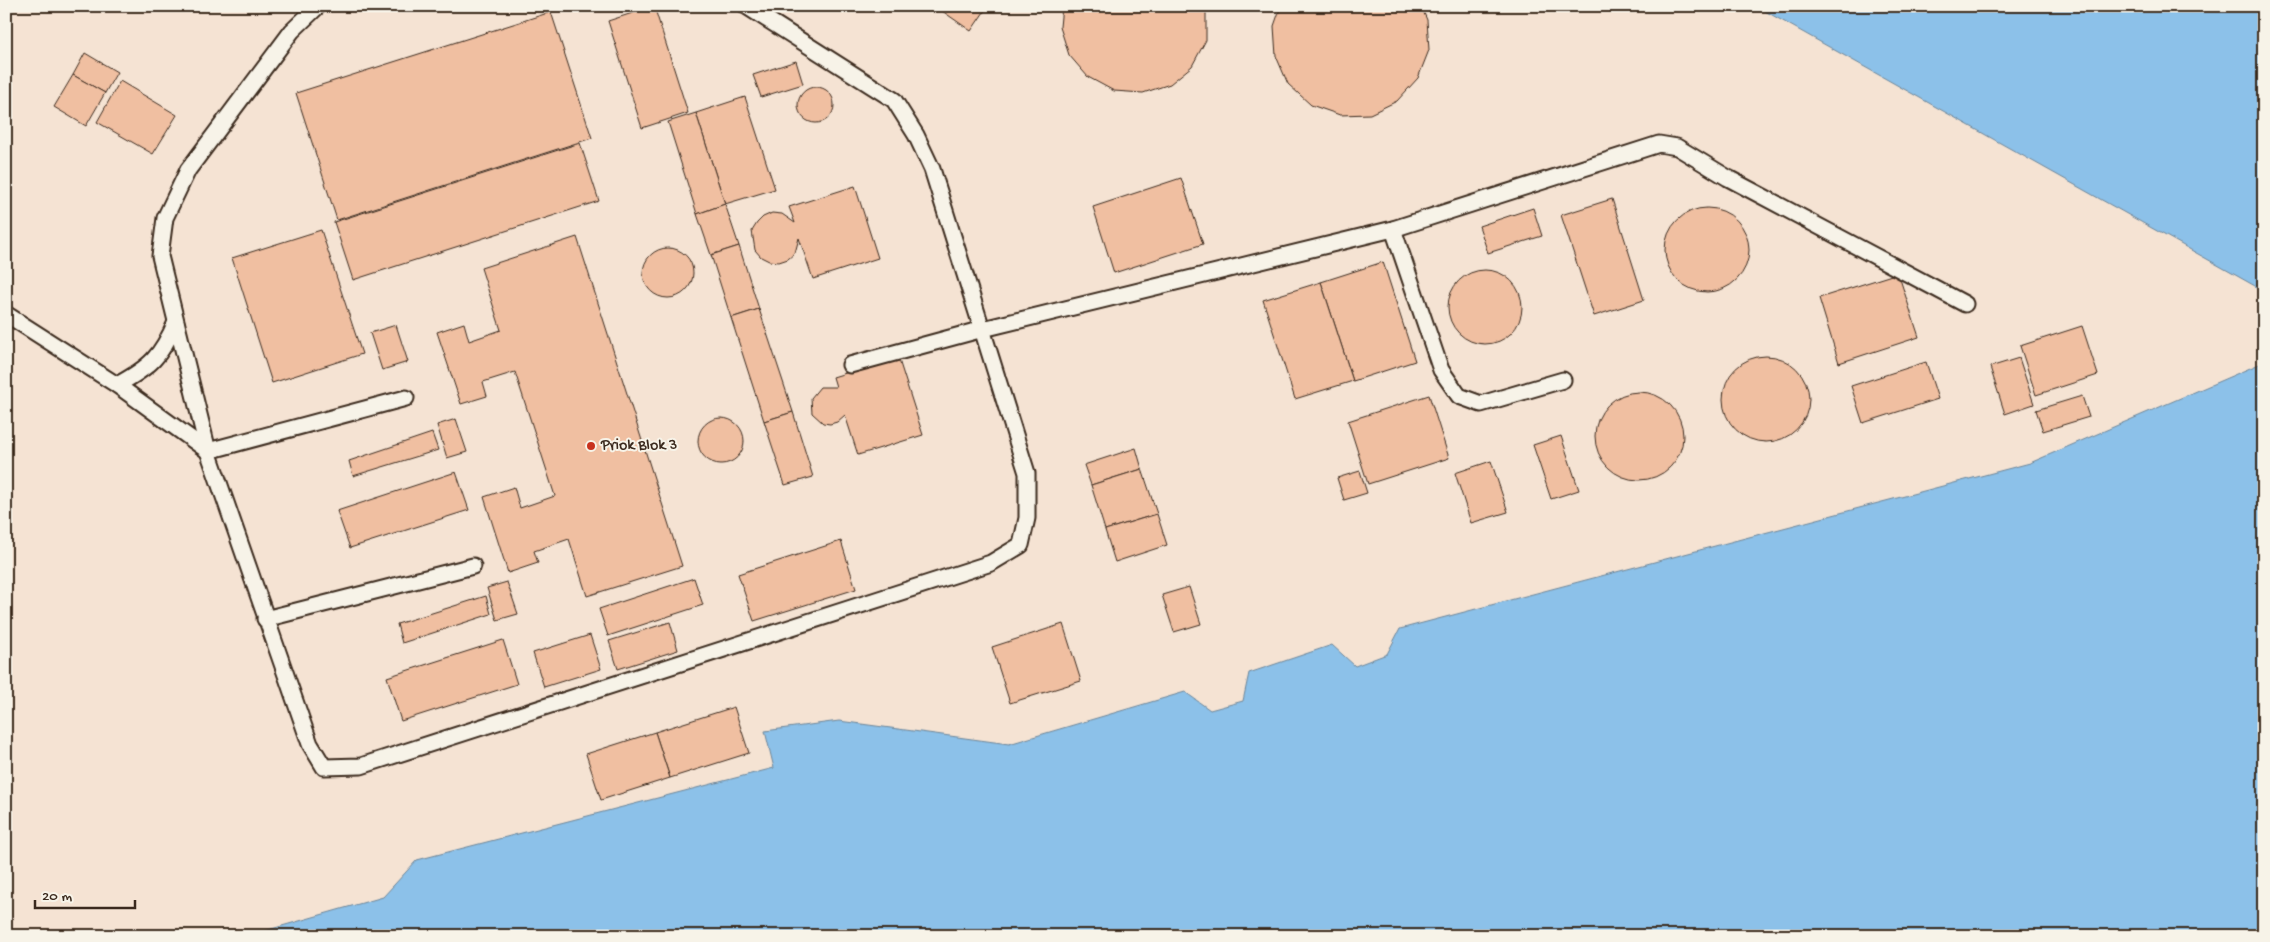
<svg xmlns="http://www.w3.org/2000/svg" width="2270" height="942" font-family="'Gochi Hand',sans-serif">
	<style>
		.built { fill: #f5e3d3 }
		.water { fill: #8cc1e9; stroke: #6c8598 }
		.building { fill: #f0bfa1; stroke: #3b2a1e }
		.lines { fill: none; stroke-linecap: round; stroke-linejoin: round }
		.lane-casing { stroke: #3b2a1e; stroke-width: 19 }
		.lane { stroke: #f7f3e8; stroke-width: 15 }
		.poi-dot { fill: #c8321e; stroke: #f7f3e8; stroke-width: 2 }
		.labels { text-anchor: middle; dominant-baseline: central; stroke-width: 4; stroke-linejoin: round; paint-order: stroke }
		.poi-label { font-size: 16px; fill: #3b2a1e; stroke: #f7f3e8; text-anchor: start }
	</style>
	<rect width="100%" height="100%" fill="#f7f3e8"/>
	<filter id="ink" filterUnits="userSpaceOnUse"><feTurbulence type="fractalNoise" baseFrequency=".02" numOctaves="2"/><feDisplacementMap in="SourceGraphic" scale="10" xChannelSelector="R" yChannelSelector="G"/><feConvolveMatrix kernelMatrix="1 2 1 2 8 2 1 2 1" color-interpolation-filters="sRGB"/></filter>
	<g filter="url(#ink)">
		<polygon class="built" points="6,6 1756,6 2264,291 2264,362 2030,463 1401,629 1387,654 1355,666 1332,645 1249,673 1243,701 1210,710 1185,692 1009,744 839,721 766,731 774,768 418,860 383,897 247,936 6,936"/>
		<g class="water">
			<polygon points="1756,6 2264,6 2264,291"/>
			<polygon points="2264,362 2264,936 247,936 383,897 417,860 774,768 765,731 839,721 1009,744 1185,692 1210,710 1243,701 1249,673 1332,645 1355,666 1387,654 1400,629 2030,463"/>
		</g>
		<g class="building">
			<polygon points="654,6 688,113 642,128 608,21"/>
			<polygon points="935,6 988,6 971,31"/>
			<polygon points="1062,6 1206,6 1206,40 1192,66 1170,84 1143,93 1114,91 1088,77 1069,55 1060,27"/>
			<polygon points="1281,6 1421,6 1427,20 1429,50 1418,78 1397,101 1370,114 1340,115 1311,105 1288,84 1276,56 1274,26"/>
			<polygon points="551,12 592,138 337,220 296,93"/>
			<polygon points="85,53 117,72 105,93 73,75"/>
			<polygon points="796,61 803,84 761,97 753,75"/>
			<polygon points="73,75 105,93 86,126 54,107"/>
			<polygon points="120,81 177,115 153,154 97,122"/>
			<circle cx="816" cy="105" r="18"/>
			<polygon points="745,97 775,189 725,204 696,113"/>
			<polygon points="696,113 725,204 697,214 668,122"/>
			<polygon points="580,143 599,201 353,280 334,222"/>
			<polygon points="1181,178 1203,244 1114,273 1093,207"/>
			<polygon points="855,186 878,258 813,279 799,238 795,253 788,259 779,262 769,261 761,257 755,250 752,231 757,223 763,217 772,213 782,214 795,223 789,207"/>
			<polygon points="1612,199 1644,300 1594,316 1561,215"/>
			<polygon points="725,204 739,246 711,255 697,214"/>
			<circle cx="1707" cy="250" r="42"/>
			<polygon points="1533,208 1542,236 1488,253 1479,226"/>
			<polygon points="321,230 362,354 272,383 232,258"/>
			<polygon points="577,237 682,566 587,596 569,539 534,551 538,563 508,573 484,497 514,487 520,508 555,496 515,372 483,382 487,396 461,404 437,332 464,323 469,341 501,330 481,268"/>
			<polygon points="739,246 759,309 731,318 711,255"/>
			<circle cx="668" cy="273" r="25"/>
			<polygon points="1383,262 1415,361 1353,381 1321,282"/>
			<circle cx="1485" cy="307" r="37"/>
			<polygon points="1898,273 1919,337 1839,363 1819,298"/>
			<polygon points="1321,282 1353,381 1295,399 1263,300"/>
			<polygon points="759,309 793,412 764,421 731,318"/>
			<polygon points="396,325 408,362 382,370 370,333"/>
			<polygon points="2082,326 2098,375 2036,395 2020,346"/>
			<circle cx="1766" cy="399" r="43"/>
			<polygon points="898,357 923,435 858,455 845,415 837,422 830,424 823,423 812,413 811,398 820,387 836,387 833,377"/>
			<polygon points="2019,358 2034,404 2005,414 1990,367"/>
			<polygon points="1926,362 1938,399 1863,423 1851,386"/>
			<circle cx="1639" cy="436" r="44"/>
			<polygon points="1429,395 1449,458 1368,484 1348,421"/>
			<polygon points="2082,396 2089,417 2043,431 2036,410"/>
			<polygon points="793,412 813,477 785,485 764,421"/>
			<circle cx="721" cy="441" r="23"/>
			<polygon points="456,419 467,452 447,458 437,425"/>
			<polygon points="432,433 438,450 353,476 349,461"/>
			<polygon points="1561,436 1579,490 1551,499 1533,445"/>
			<polygon points="1136,448 1142,469 1091,485 1084,465"/>
			<polygon points="1491,461 1508,512 1471,523 1455,473"/>
			<polygon points="1142,469 1157,514 1105,530 1091,485"/>
			<polygon points="1360,471 1367,493 1344,500 1337,478"/>
			<polygon points="456,472 469,510 350,548 337,511"/>
			<polygon points="1157,514 1167,545 1115,562 1105,530"/>
			<polygon points="841,541 856,589 754,621 738,574"/>
			<polygon points="694,578 703,605 608,636 599,609"/>
			<polygon points="507,582 518,614 497,620 487,588"/>
			<polygon points="1189,587 1201,624 1174,632 1162,595"/>
			<polygon points="486,596 491,614 402,643 397,624"/>
			<polygon points="670,622 678,650 618,669 609,641"/>
			<polygon points="1063,624 1081,681 1010,703 992,647"/>
			<polygon points="590,635 601,669 544,687 533,653"/>
			<polygon points="503,640 517,684 401,721 387,677"/>
			<polygon points="734,707 749,753 670,778 655,732"/>
			<polygon points="655,732 670,778 601,800 586,754"/>
		</g>
		<g class="lines">
			<g class="lane-casing">
				<g id="lane">
					<polyline points="318,6 292,31 188,170 165,218 160,256 208,451 310,744 324,767 361,766 991,563 1021,545 1027,518 1027,473 932,169 916,135 894,100 746,6"/>
					<polyline points="1393,229 1441,370 1459,396 1481,404 1563,380"/>
					<polyline points="6,314 117,385 208,451"/>
					<polyline points="850,365 983,329 1393,229 1659,144 1677,147 1728,178 1965,304"/>
					<path d="M117 385C150 367 161 357 176 322"/>
					<polyline points="208,451 406,398"/>
					<polyline points="265,619 473,566"/>
				</g>
			</g>
			<use href="#lane" class="lane"/>
		</g>
	</g>
	<circle class="poi-dot" cx="591" cy="446" r="5"/>
	<g class="labels">
		<g class="poi-label">
			<text x="601" y="446">Priok Blok 3</text>
		</g>
	</g>
	<rect width="2270" height="942" fill="none" stroke="#f7f3e8" stroke-width="25"/>
	<rect x="12" y="12" width="2245" height="917" fill="none" stroke="#3b2a1e" stroke-width="2" filter="url(#ink)"/>
	<path d="M35 900v8h100v-8" fill="none" stroke="#3b2a1e" stroke-width="2.5"/>
	<text x="42" y="900" font-size="15" fill="#3b2a1e" stroke="#f7f3e8" stroke-width="4" paint-order="stroke">20 m</text>
</svg>
